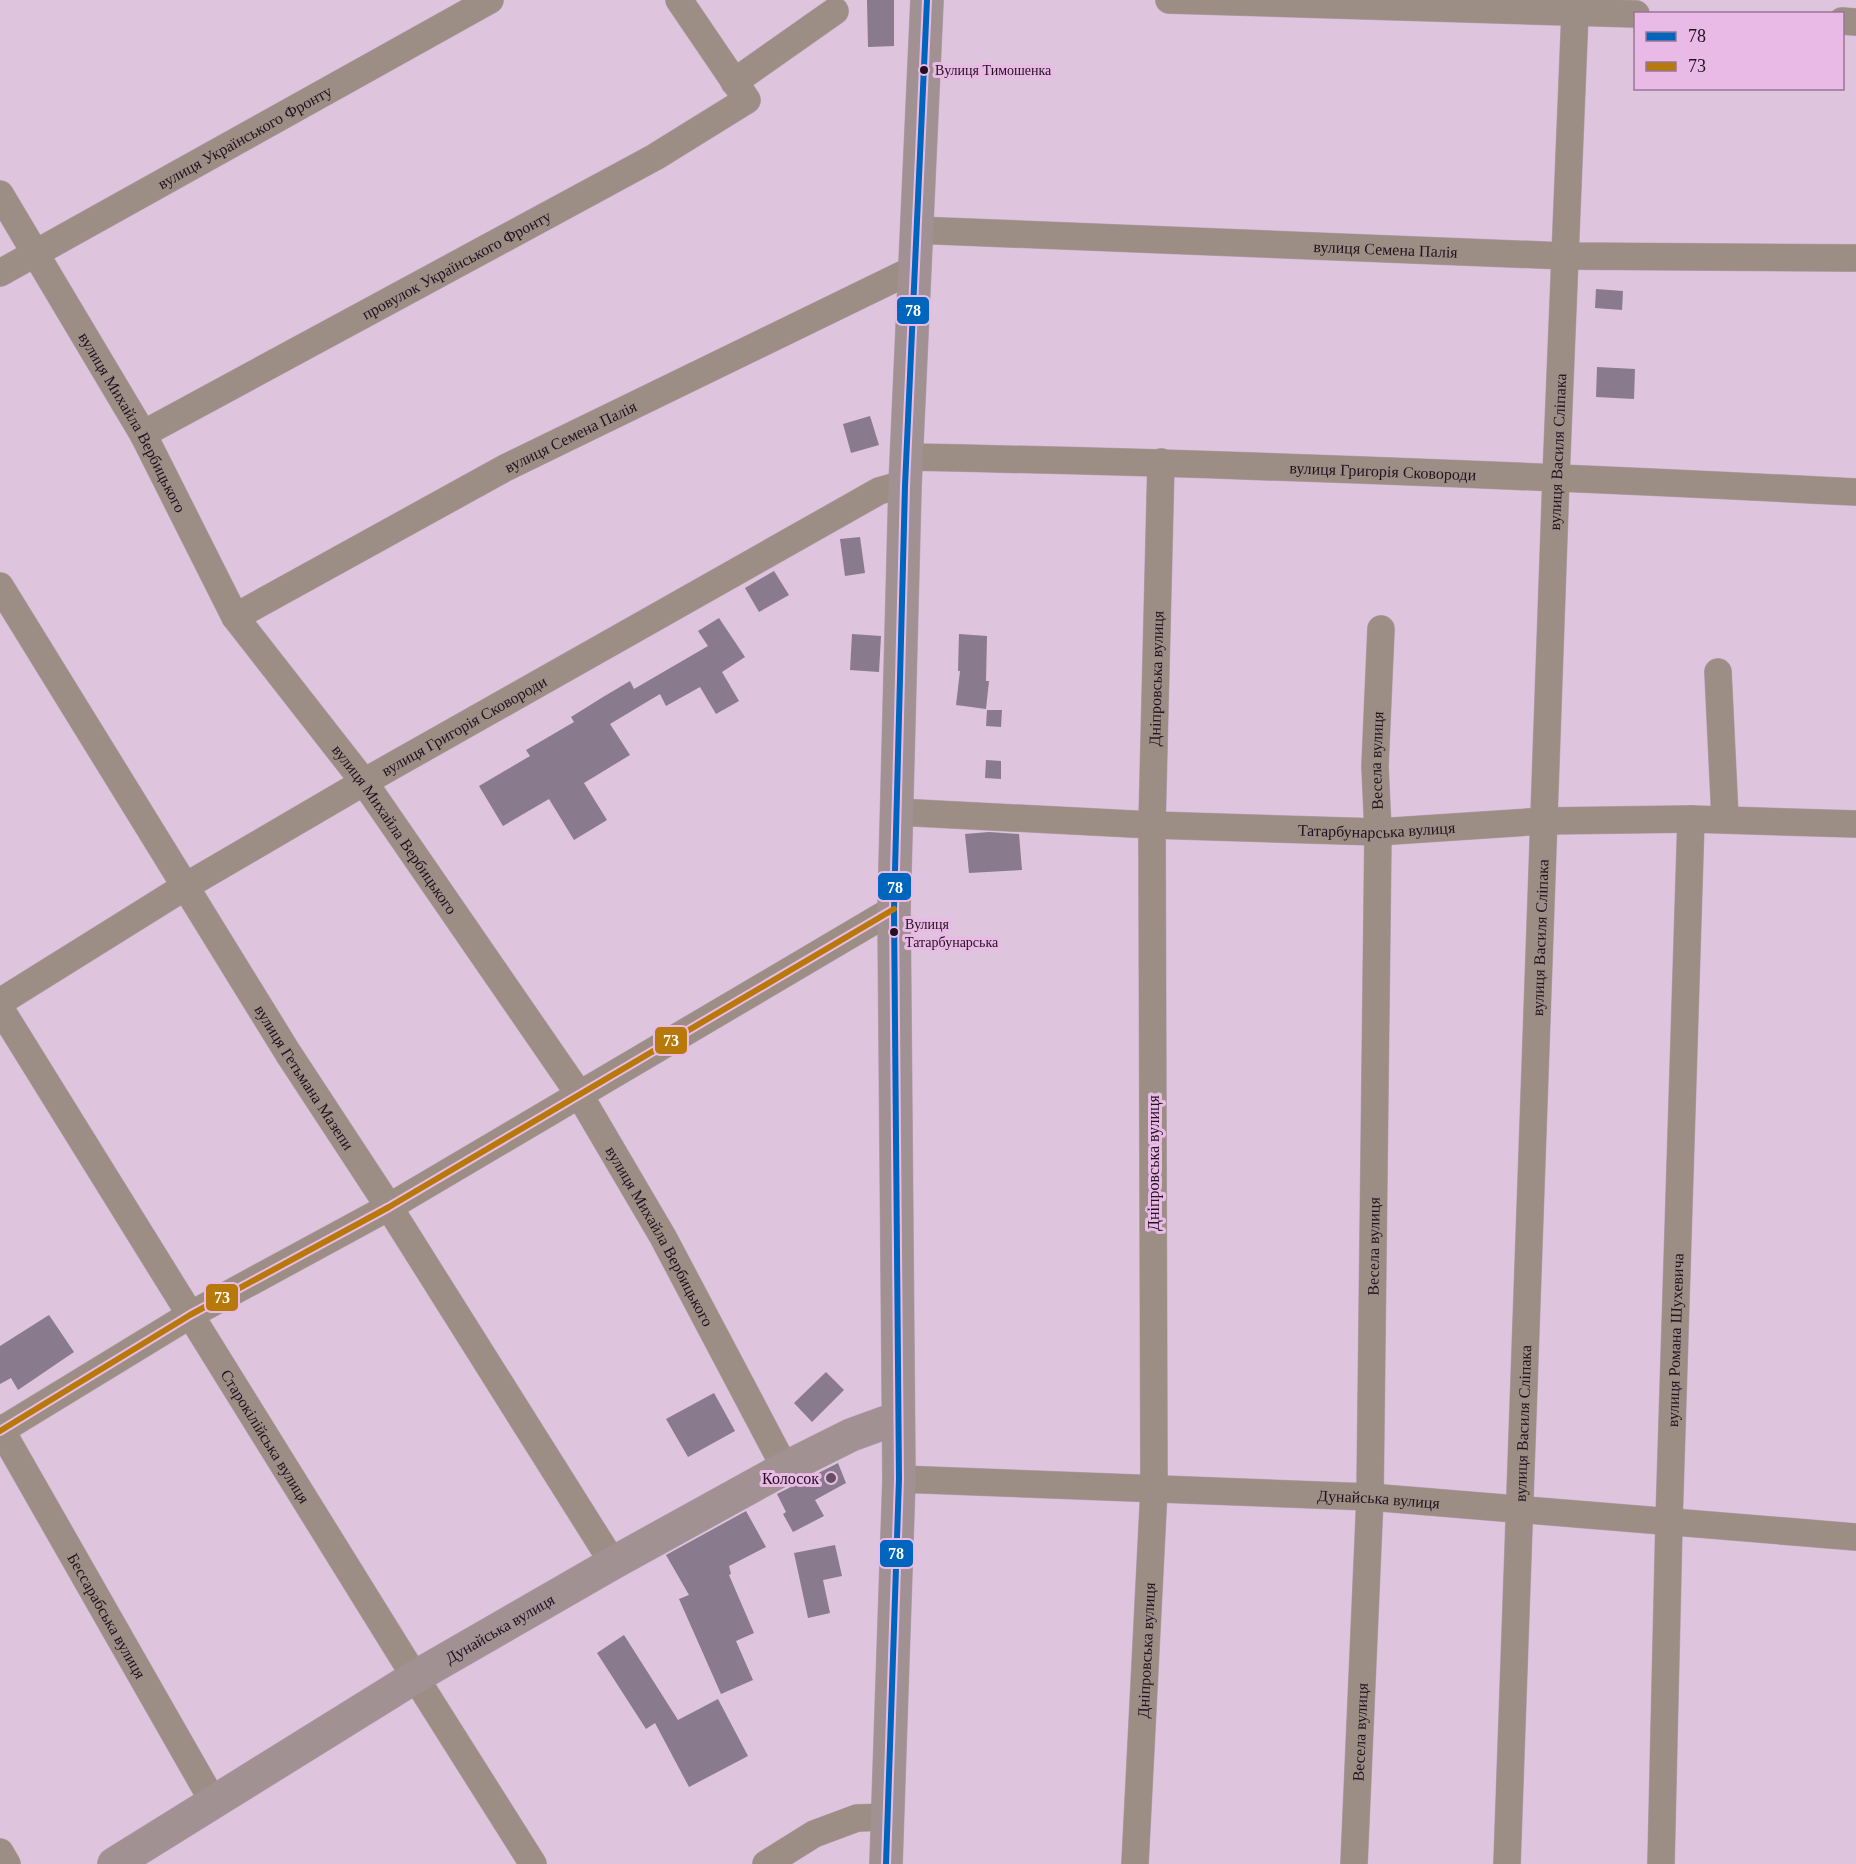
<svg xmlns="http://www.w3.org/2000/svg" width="1856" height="1864" font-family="Georgia,serif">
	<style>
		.building { fill: #8a7a8e }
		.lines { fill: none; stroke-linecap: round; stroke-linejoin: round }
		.minor-casing { stroke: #b7a3b6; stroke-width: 28 }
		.major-casing { stroke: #b7a3b6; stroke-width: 34 }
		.minor { stroke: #9c8e84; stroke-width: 27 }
		.major { stroke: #a29193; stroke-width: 33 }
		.bus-1-casing { stroke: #e9bae6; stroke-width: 10 }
		.bus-2-casing { stroke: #e9bae6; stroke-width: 10 }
		.bus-1 { stroke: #0065bd; stroke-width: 6 }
		.bus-2 { stroke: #b7790a; stroke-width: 6 }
		.bus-dot { fill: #221121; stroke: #e9bae6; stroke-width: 2 }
		.poi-dot { fill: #645063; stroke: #e9bae6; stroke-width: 2 }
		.labels { text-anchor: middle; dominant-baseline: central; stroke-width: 6; stroke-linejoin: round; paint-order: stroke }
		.bus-label { font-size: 14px; fill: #221121; stroke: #e9bae6; text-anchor: start }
		.street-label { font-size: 16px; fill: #221121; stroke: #e9bae6 }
		.poi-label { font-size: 16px; fill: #221121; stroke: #e9bae6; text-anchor: end }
		.line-badge { stroke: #e9bae6; stroke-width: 2 }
		.badge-label { font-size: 16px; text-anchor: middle; font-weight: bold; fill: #fff }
	</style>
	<rect width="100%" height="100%" fill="#dec4dd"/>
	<g class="building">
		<polygon points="867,0 894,0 894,46 868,47"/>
		<polygon points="1596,289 1623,291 1622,310 1595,308"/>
		<polygon points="1597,367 1635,369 1634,399 1596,397"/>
		<polygon points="870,416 879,445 851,453 843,424"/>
		<polygon points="860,537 865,573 845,576 840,539"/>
		<polygon points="774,571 789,595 759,612 745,588"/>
		<polygon points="719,618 745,657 722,672 739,701 716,714 700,687 666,706 660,694 610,724 630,755 584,783 607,820 574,840 549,799 503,826 479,786 530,756 526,750 574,722 571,717 603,697 630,681 634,689 708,646 698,631"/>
		<polygon points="852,634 881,636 879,672 850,670"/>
		<polygon points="959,634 987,636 986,681 989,681 986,709 956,705 960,671 958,671"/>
		<polygon points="987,710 1002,710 1001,727 986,726"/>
		<polygon points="986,760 1001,761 1001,779 985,778"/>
		<polygon points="989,832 1019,834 1022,870 969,873 965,834"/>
		<polygon points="49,1315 74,1352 18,1390 11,1378 0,1384 0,1346"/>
		<polygon points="826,1372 844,1390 812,1422 794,1403"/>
		<polygon points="714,1393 735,1431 688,1457 666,1419"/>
		<polygon points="838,1463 846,1483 815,1500 824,1516 793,1532 783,1514 786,1512 777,1494"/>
		<polygon points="746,1511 766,1547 729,1566 731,1574 729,1575 754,1633 736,1641 753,1680 721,1694 679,1599 689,1595 666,1555"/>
		<polygon points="835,1545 842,1576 823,1580 830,1613 808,1618 794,1553"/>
		<polygon points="624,1635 678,1720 718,1699 748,1756 689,1787 655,1723 646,1729 597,1653"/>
	</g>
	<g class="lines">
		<g class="minor-casing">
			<g id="minor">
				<polyline points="1169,0 1636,14"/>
				<polyline points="1842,21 1856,22"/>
				<polyline points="734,82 835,11"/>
				<path id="s1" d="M0 194 143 434 235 617 364 782 579 1094 663 1237 785 1468"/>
				<path id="s2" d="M915 230 1565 256 1856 258"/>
				<path id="s3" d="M0 273 490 0"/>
				<path id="s4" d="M143 434 655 157 747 100 679 0"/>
				<path id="s5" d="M907 457C1224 463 1540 476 1856 492"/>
				<path id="s6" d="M0 586 288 1053 389 1207 613 1563"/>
				<path id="s7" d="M235 617 505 468 914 269"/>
				<polyline points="1718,672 1725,818"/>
				<path id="s8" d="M897 812 1152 825 1378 832 1544 821 1691 819 1856 824"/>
				<path id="s9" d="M0 1002 186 886 364 782 879 491 893 487 905 486"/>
				<path id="s10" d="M0 1008 415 1677 533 1864"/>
				<path id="s11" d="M0 1428 214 1803"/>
				<polyline points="0,1431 190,1315 389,1207 894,909"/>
				<path id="s12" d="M899 1479 1370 1497 1856 1537"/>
				<polyline points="0,1852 7,1864"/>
				<polyline points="766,1864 814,1834 857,1818 887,1817"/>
				<path id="s13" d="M1135 1864 1154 1489 1152 825 1161 462"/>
				<path id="s14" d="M1354 1864 1370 1497 1378 832 1375 766 1381 629"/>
				<path id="s15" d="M1507 1864 1556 477 1575 12"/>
				<path id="s16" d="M1661 1864 1669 1522 1691 819"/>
			</g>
		</g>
		<g class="major-casing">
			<g id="major">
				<path id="s17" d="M114 1864 415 1677 613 1563 785 1468 851 1435 884 1423 898 1422"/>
				<polyline points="886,1864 899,1479 894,909 905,486 927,0"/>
			</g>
		</g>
		<use href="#minor" class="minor"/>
		<use href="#major" class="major"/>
		<g class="bus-1-casing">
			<polyline id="bus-1" points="886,1864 899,1479 894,909 905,486 927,0"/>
		</g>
		<g class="bus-2-casing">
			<polyline id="bus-2" points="0,1431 190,1315 389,1207 894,909"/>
		</g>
		<use href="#bus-1" class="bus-1"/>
		<use href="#bus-2" class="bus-2"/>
	</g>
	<g class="bus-dot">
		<circle cx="924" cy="70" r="5"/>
		<circle cx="894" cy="932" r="5"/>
	</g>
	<circle class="poi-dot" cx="831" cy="1478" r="6"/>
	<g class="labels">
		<g class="bus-label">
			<text x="935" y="70">Вулиця Тимошенка</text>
			<text x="905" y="924">Вулиця<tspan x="905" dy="18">Татарбунарська</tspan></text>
		</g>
		<g class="street-label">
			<text stroke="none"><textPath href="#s3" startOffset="280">вулиця Українського Фронту</textPath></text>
			<text stroke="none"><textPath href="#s2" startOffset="471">вулиця Семена Палія</textPath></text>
			<text stroke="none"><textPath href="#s4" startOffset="356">провулок Українського Фронту</textPath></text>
			<text stroke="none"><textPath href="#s1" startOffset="264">вулиця Михайла Вербицького</textPath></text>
			<text stroke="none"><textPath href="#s7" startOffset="381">вулиця Семена Палія</textPath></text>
			<text stroke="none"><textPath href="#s15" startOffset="1413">вулиця Василя Сліпака</textPath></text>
			<text stroke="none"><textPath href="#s5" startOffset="476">вулиця Григорія Сковороди</textPath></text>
			<text stroke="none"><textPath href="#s13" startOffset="1186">Дніпровська вулиця</textPath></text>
			<text stroke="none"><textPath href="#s9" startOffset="540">вулиця Григорія Сковороди</textPath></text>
			<text stroke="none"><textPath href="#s14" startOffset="1104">Весела вулиця</textPath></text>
			<text stroke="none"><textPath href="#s8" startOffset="480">Татарбунарська вулиця</textPath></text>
			<text stroke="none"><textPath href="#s1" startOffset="750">вулиця Михайла Вербицького</textPath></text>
			<text stroke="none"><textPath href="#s15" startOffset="927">вулиця Василя Сліпака</textPath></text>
			<text stroke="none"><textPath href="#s6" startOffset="578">вулиця Гетьмана Мазепи</textPath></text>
			<text transform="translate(1153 1163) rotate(-90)">Дніпровська вулиця</text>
			<text stroke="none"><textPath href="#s1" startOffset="1236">вулиця Михайла Вербицького</textPath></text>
			<text stroke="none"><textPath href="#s14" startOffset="618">Весела вулиця</textPath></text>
			<text stroke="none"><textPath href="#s16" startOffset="524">вулиця Романа Шухевича</textPath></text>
			<text stroke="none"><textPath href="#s15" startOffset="441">вулиця Василя Сліпака</textPath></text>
			<text stroke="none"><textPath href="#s10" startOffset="504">Старокілійська вулиця</textPath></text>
			<text stroke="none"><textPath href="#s12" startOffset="480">Дунайська вулиця</textPath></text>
			<text stroke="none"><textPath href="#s11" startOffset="216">Бессарабська вулиця</textPath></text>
			<text stroke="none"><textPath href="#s17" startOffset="452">Дунайська вулиця</textPath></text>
			<text stroke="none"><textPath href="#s13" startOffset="214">Дніпровська вулиця</textPath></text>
			<text stroke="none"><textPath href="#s14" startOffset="132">Весела вулиця</textPath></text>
		</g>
		<g class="poi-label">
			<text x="819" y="1478">Колосок</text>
		</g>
	</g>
	<g class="line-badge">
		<rect x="896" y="296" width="34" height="29" rx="6" fill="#0065bd"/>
		<rect x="877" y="872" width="35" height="29" rx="6" fill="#0065bd"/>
		<rect x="654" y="1026" width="34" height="29" rx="6" fill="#b7790a"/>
		<rect x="205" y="1283" width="34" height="29" rx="6" fill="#b7790a"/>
		<rect x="879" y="1539" width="35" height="29" rx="6" fill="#0065bd"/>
	</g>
	<g class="badge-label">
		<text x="913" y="316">78</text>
		<text x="895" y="893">78</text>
		<text x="671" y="1046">73</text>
		<text x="222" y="1303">73</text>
		<text x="896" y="1559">78</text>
	</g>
	<rect x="1634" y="12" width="210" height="78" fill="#e9bae6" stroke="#997697" stroke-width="1.5"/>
	<rect x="1646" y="32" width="30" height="9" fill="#0065bd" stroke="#997697" stroke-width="1.5"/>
	<text x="1688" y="42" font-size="18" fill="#221121">78</text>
	<rect x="1646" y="62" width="30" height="9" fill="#b7790a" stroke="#997697" stroke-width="1.5"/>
	<text x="1688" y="72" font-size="18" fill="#221121">73</text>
</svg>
